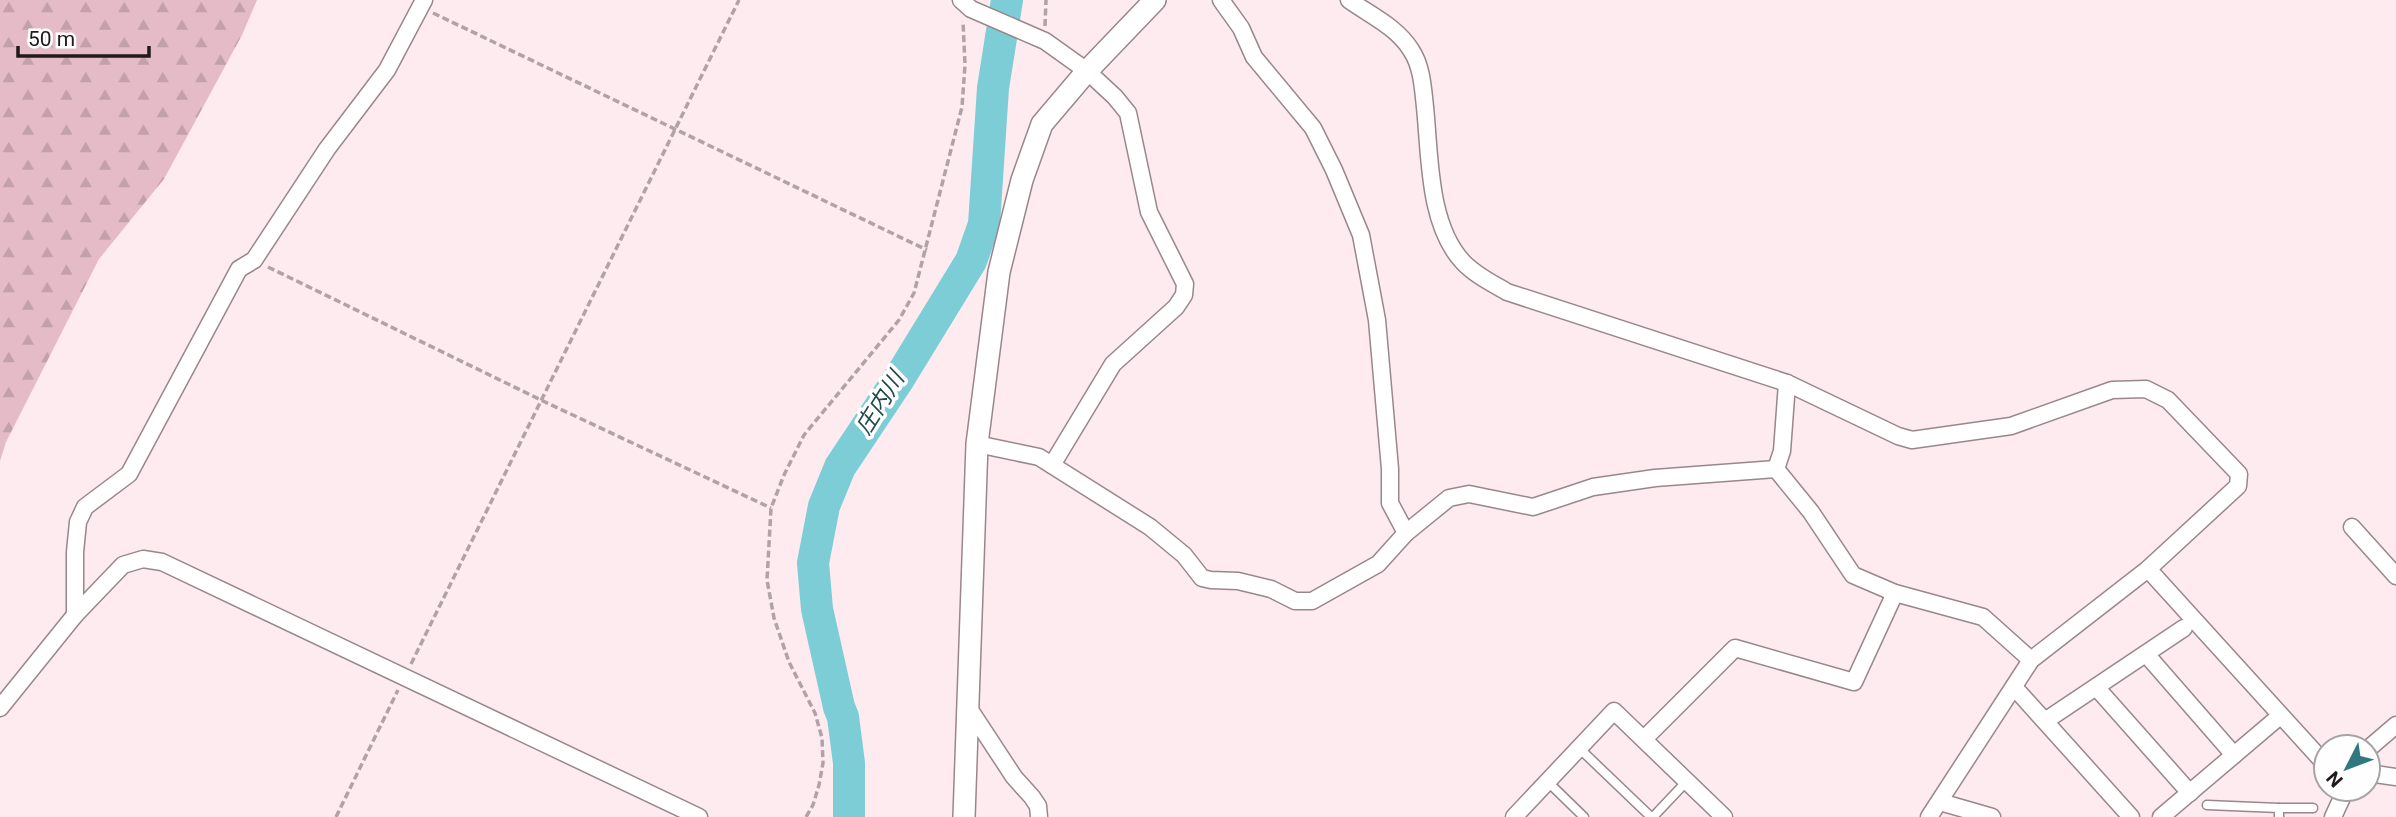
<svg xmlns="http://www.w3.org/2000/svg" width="2396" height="817" font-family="Roboto,'Noto Sans JP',sans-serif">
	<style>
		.forest { fill: url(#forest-firs) }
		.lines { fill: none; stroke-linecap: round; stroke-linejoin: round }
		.river { stroke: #7ccdd5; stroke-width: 32 }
		.service-casing { stroke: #98878c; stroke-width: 11 }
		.minor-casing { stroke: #98878c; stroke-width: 19 }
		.tertiary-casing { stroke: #98878c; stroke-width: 24 }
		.path { stroke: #b0a2a6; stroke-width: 3.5; stroke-dasharray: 7 3.5; stroke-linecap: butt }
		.service { stroke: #fff; stroke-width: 8 }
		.minor { stroke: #fff; stroke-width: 16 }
		.tertiary { stroke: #fff; stroke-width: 21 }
		.labels { text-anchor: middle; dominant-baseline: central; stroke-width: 7; stroke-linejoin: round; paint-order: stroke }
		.water-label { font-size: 23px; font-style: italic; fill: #22494c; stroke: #fefefe }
	</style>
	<defs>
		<pattern id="forest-firs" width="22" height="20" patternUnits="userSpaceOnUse" patternTransform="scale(1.75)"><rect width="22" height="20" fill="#e5bbc8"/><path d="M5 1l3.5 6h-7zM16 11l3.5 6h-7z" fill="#c4a0ab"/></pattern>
	</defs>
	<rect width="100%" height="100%" fill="#fdebf0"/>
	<polygon class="forest" points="0,0 257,0 242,35 164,179 99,259 6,442 0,461"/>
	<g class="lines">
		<polyline class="river" points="849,817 849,763 843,717 839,707 817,609 813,563 824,506 840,467 900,377 971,261 984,224 993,88 1007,0"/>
		<g class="service-casing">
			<g id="service">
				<polyline points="1579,748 1651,817"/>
				<polyline points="1547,781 1584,817"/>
				<polyline points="2207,805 2279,808 2279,817"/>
				<polyline points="2279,808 2313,808"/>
				<polyline points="1653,817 1687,781"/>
			</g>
		</g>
		<g class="minor-casing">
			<g id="minor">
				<polyline points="961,0 971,9 1045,41 1087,71 1115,97 1128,113 1149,212 1185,284 1184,295 1176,307 1113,364 1052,465"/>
				<polyline points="1221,0 1241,28 1254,57 1313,128 1334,170 1361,235 1377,320 1390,469 1390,503 1406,533"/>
				<path d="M1349 0C1370 15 1397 27 1411 50 1422 66 1423 89 1425 107 1430 155 1428 225 1463 262 1475 275 1492 283 1507 292L1787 383 1898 436 1912 440 2011 426 2112 390 2146 389 2168 400 2239 474 2238 486 2148 569 2031 660 1929 817"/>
				<polyline points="977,444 1039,457 1150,527 1184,555 1202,578 1211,580 1238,581 1271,589 1295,601 1312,601 1378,564 1406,533 1449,498 1469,494 1533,507 1593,487 1655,478 1776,469"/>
				<polyline points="1776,469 1811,512 1853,575 1895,593 1983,617 2031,660"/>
				<polyline points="1776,469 1782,451 1787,383"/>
				<polyline points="2352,527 2396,576"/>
				<polyline points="2148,569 2326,765"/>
				<polyline points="75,615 75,552 78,522 85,507 129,474 239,269 254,260 327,149 387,70 424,0"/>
				<polyline points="2146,654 2234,755"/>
				<polyline points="2014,687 2131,817"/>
				<polyline points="2096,687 2190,793"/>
				<polyline points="968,707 1014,777 1032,797 1038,806 1039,817"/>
				<polyline points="0,708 75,615 123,565 143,559 162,562 699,817"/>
				<polyline points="2045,721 2184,628"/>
				<polyline points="1644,739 1735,648 1854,682 1895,593"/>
				<polyline points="2368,749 2396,725"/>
				<polyline points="2368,773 2396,777"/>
				<polyline points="1940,802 1992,817"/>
				<polyline points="1514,817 1614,711 1724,817"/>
				<polyline points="2161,817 2280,716"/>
				<polyline points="2333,817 2346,789"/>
			</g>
		</g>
		<g class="tertiary-casing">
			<polyline id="tertiary" points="964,817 977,444 999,272 1022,180 1042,124 1087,71 1155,0"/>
		</g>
		<g class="path">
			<polyline points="433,13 927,250"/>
			<polyline points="1045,26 1046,0"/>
			<polyline points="268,267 543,401 771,508"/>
			<polyline points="411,664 739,0"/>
			<polyline points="336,817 398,690"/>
			<polyline points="806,817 813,805 819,785 823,763 822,738 815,713 789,662 774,618 767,580 771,508 784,475 804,435 899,320 914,293 962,107 965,65 963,21"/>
		</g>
		<use href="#service" class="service"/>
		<use href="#minor" class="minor"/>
		<use href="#tertiary" class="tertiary"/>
	</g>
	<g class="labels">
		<g class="water-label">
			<text transform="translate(880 403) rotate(-58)">庄内川</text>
		</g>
	</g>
	<g transform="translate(2347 768) rotate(228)"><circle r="33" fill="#fefefe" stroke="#a5a3a4" stroke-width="2"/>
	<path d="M0-5L12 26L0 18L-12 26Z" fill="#2f787f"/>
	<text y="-10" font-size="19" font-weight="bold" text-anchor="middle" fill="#201a1c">N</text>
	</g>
	<path d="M18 46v10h131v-10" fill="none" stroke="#201a1c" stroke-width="3.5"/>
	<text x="28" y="46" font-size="21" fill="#201a1c" stroke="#fefefe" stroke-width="5" paint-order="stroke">50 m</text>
</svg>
